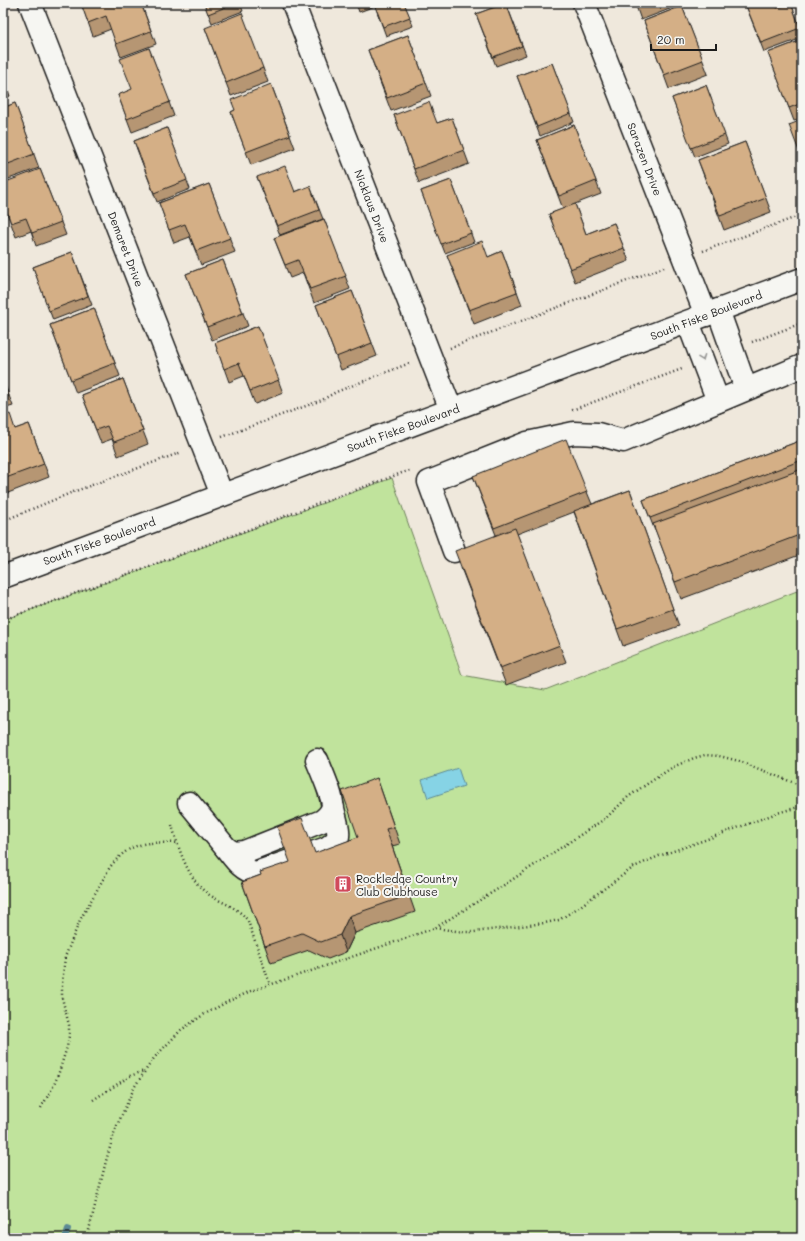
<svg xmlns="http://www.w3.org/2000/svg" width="805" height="1241" font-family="Mali,sans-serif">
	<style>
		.green { fill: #c0e39c; stroke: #6e805c }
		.water { fill: #86d3e5; stroke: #5c8a95 }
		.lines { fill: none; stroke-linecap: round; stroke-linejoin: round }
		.stream { stroke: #5c8a95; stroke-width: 6 }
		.minor-casing { stroke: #1c1c1c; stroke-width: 25 }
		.major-casing { stroke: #1c1c1c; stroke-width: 25 }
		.path { stroke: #1c1c1c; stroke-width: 2.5; stroke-dasharray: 1 3; stroke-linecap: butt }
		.minor { stroke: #f6f6f2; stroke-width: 22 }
		.major { stroke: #f6f6f2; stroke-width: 22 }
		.wall { fill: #b69673; stroke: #1c1c1c }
		.shaded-wall { fill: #947a5e; stroke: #1c1c1c }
		.building { fill: #d4af86; stroke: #1c1c1c }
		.oneway { stroke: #949492 }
		.labels { text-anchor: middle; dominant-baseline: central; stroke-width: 4; stroke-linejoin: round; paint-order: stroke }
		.street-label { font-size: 11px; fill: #1c1c1c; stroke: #f6f6f2 }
		.poi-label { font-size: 11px; fill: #1c1c1c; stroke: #f6f6f2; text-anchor: start }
	</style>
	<rect width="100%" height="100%" fill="#efe8dc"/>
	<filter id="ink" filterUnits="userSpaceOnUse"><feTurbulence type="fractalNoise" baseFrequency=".025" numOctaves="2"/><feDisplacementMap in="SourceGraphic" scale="8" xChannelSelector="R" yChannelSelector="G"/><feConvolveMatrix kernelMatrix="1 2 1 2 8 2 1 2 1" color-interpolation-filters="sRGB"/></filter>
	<g filter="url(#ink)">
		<polygon class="green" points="392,478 462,675 545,690 802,589 802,1238 3,1238 3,620"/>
		<polygon class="water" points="458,768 464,786 428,798 422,780"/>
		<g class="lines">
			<polyline class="stream" points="65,1238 68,1229"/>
			<g class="minor-casing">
				<g id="minor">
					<polyline points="30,3 222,495"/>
					<polyline points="293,3 451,410"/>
					<polyline points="584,3 706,315"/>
					<polyline points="718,310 746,389"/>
					<polyline points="688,322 718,401"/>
					<polyline points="454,551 429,482 527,443 574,433 598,434 623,441 802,366"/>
					<path d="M189 803 226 848 234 853 244 852 322 821C326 818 330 815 332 809 335 801 321 770 317 760"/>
					<path d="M226 848C234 858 242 871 256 873L327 848C330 845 335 843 337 839 341 833 334 815 333 808"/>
				</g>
			</g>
			<g class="major-casing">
				<polyline id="major" points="3,577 802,279"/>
			</g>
			<g class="path">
				<polyline points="703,251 802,215"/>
				<polyline points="752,342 802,323"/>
				<polyline points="450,348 664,267"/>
				<polyline points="572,410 682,369"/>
				<polyline points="222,437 322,400 336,392 410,363"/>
				<polyline points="3,521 73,492 182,452"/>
				<polyline points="3,620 410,470"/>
				<path d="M172 825C178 847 188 880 208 894 223 904 237 906 248 921L270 984"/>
				<polyline points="435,928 463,932 474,932 545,923 559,920 579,907 634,867 659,856 702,841 777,813 802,806"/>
				<polyline points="93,1100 130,1076 144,1071"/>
				<path d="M41 1108 54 1085 59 1072 67 1047 69 1036V1025L62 998V984L65 957 80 920 110 867C131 841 146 842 177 843"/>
				<polyline points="87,1238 106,1161 115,1130 135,1086 154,1058 181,1030 203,1015 227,1002 251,991 311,971 435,928 501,887 606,818 628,797 641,788 673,767 694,758 705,755 719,756 739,761 802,786"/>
			</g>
			<use href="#minor" class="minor"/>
			<use href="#major" class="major"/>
		</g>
		<g class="wall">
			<polygon points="81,3 141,3 156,44 121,57 111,29 93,36"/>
			<polygon points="204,3 240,3 243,11 212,23"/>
			<polygon points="356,3 404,3 413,26 386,36 375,6 359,12"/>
			<polygon points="506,3 526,55 496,66 476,14"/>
			<polygon points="635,3 685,3 641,20"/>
			<polygon points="745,3 777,8 791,3 802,33 802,38 764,52"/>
			<polygon points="682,6 708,74 669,89 644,21"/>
			<polygon points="205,28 263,68 268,82 231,96"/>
			<polygon points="408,35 431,96 391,111 368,50"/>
			<polygon points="802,40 802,118 794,121 768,53"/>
			<polygon points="149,48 174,116 132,132 118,95 132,90"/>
			<polygon points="552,63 574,122 540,136 517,76"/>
			<polygon points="3,76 10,96 3,99"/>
			<polygon points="271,84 295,148 251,165 231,112 235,110"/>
			<polygon points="706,85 728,144 695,157 672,98"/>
			<polygon points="15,103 39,168 3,181 3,108"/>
			<polygon points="394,115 437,123 452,118 469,164 419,183"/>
			<polygon points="574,125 601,194 575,204 586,234 614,223 629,261 575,282 549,214 563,209 537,140"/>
			<polygon points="167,128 190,189 157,202 134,141"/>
			<polygon points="745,142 771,212 724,230 698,160"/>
			<polygon points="40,169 66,235 36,246 31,231 16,237 3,202"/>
			<polygon points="257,177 295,192 310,186 323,219 280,235"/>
			<polygon points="451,180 474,242 445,253 421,191"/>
			<polygon points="209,184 235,252 201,265 190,237 174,243 159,203"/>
			<polygon points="324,219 350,289 314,303 303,273 290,278 274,238"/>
			<polygon points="502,251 522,305 474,324 447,255 488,257"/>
			<polygon points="72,252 92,305 53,320 33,267"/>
			<polygon points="223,260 248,326 212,340 186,274"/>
			<polygon points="352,291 377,356 341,370 316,305"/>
			<polygon points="94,308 120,376 76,393 50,325"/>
			<polygon points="258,326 283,393 255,404 244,376 229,382 215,343"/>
			<polygon points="123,379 148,444 118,456 112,439 101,443 82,395"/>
			<polygon points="3,380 13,406 3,409"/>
			<polygon points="3,416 15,429 29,424 49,477 8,493 3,480"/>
			<polygon points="802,440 802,554 681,599 656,531 655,531 643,500"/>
			<polygon points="473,476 587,492 592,504 630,490 679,626 623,646 574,512 517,534 566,662 506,685 461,568 496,535"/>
			<polygon points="377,778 400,844 392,846 415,912 355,933 346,952 328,959 309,950 271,963 242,882 261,875 358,837"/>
		</g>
		<polygon class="shaded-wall" points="349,916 355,933 346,952 340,935"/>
		<g class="building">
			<polygon points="81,3 141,3 151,31 116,44 106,16 88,23"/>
			<polygon points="204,3 236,3 208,14"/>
			<polygon points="374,3 404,3 410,17 383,27"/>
			<polygon points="506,3 522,46 493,57 476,14"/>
			<polygon points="635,3 645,3 636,6"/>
			<polygon points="745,3 775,3 777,8 791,3 800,28 761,43"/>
			<polygon points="682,6 703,60 664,75 644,21"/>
			<polygon points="242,13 263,68 226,83 205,28"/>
			<polygon points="408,35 426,83 387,98 368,50"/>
			<polygon points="802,40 802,103 789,108 768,53"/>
			<polygon points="149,48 170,102 127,119 118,95 132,89 120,59"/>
			<polygon points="552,63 571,113 537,127 517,76"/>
			<polygon points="3,76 6,83 3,84"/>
			<polygon points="271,84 290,135 246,152 231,112 235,110 231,100"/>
			<polygon points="706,85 725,135 691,148 672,98"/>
			<polygon points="429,102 437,123 452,118 464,150 414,169 394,115"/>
			<polygon points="15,103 34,154 3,166 3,108"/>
			<polygon points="802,120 802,159 789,125"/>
			<polygon points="574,125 596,181 559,196 537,140"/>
			<polygon points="167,128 187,180 154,193 134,141"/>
			<polygon points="745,142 766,198 720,216 698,160"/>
			<polygon points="285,166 295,192 310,186 319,210 277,226 257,177"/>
			<polygon points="40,169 61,222 32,233 26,218 11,223 3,202 3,183"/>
			<polygon points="451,180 471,233 441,244 421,191"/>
			<polygon points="209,184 230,238 196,251 185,224 169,230 159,203"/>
			<polygon points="575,204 586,234 614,223 624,248 570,269 549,214"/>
			<polygon points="324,219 346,276 310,289 298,260 285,265 274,238"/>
			<polygon points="482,241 488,257 502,251 517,292 469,310 447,255"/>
			<polygon points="72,252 88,296 49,311 33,267"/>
			<polygon points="223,260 243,313 207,327 186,274"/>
			<polygon points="352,291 372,343 336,357 316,305"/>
			<polygon points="94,308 115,363 71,380 50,325"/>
			<polygon points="258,326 279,380 250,391 239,363 224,369 215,343"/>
			<polygon points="123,379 143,431 114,442 107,426 96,430 82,395"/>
			<polygon points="3,380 9,396 3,399"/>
			<polygon points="10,414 15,429 29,424 44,464 3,479 3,416"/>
			<polygon points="566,439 587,492 494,528 473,476"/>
			<polygon points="802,440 802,460 650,518 643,500"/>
			<polygon points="802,469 802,534 675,582 653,524"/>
			<polygon points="630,490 673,609 617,629 574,511"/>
			<polygon points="515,528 560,645 500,668 455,551"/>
			<polygon points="377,778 394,827 386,829 409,895 349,916 340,935 321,942 302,933 265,946 242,882 261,875 260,872 290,862 277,827 302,818 315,853 358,837 342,791"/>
		</g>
		<defs><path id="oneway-chevron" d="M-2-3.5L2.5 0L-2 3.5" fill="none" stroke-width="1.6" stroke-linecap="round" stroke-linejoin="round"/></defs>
		<use class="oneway" href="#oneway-chevron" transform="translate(702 358) rotate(69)"/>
	</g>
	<defs>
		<g id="building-square" transform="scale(0.9)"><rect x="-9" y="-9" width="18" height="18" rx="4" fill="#d1495b" stroke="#f6f6f2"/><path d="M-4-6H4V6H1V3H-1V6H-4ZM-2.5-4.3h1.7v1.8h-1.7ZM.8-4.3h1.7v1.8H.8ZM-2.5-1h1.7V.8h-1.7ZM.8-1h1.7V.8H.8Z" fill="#fff"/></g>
	</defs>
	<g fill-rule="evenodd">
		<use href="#building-square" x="343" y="884"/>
	</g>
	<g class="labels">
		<g class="street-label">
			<text transform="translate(645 159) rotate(69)">Sarazen Drive</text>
			<text transform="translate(372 206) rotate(69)">Nicklaus Drive</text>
			<text transform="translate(126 249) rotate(69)">Demaret Drive</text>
			<text transform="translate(706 315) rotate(-21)">South Fiske Boulevard</text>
			<text transform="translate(403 428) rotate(-20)">South Fiske Boulevard</text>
			<text transform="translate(99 541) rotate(-20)">South Fiske Boulevard</text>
		</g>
		<g class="poi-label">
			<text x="356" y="878">Rockledge Country<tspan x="356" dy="13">Club Clubhouse</tspan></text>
		</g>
	</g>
	<rect width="805" height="1241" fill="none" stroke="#f6f6f2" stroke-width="16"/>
	<rect x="8" y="8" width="789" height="1225" fill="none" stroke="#1c1c1c" stroke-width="1.5" filter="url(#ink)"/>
	<path d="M651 44v6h65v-6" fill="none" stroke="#1c1c1c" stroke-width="2"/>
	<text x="657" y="44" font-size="12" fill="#1c1c1c" stroke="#f6f6f2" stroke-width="3" paint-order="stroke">20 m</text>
</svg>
